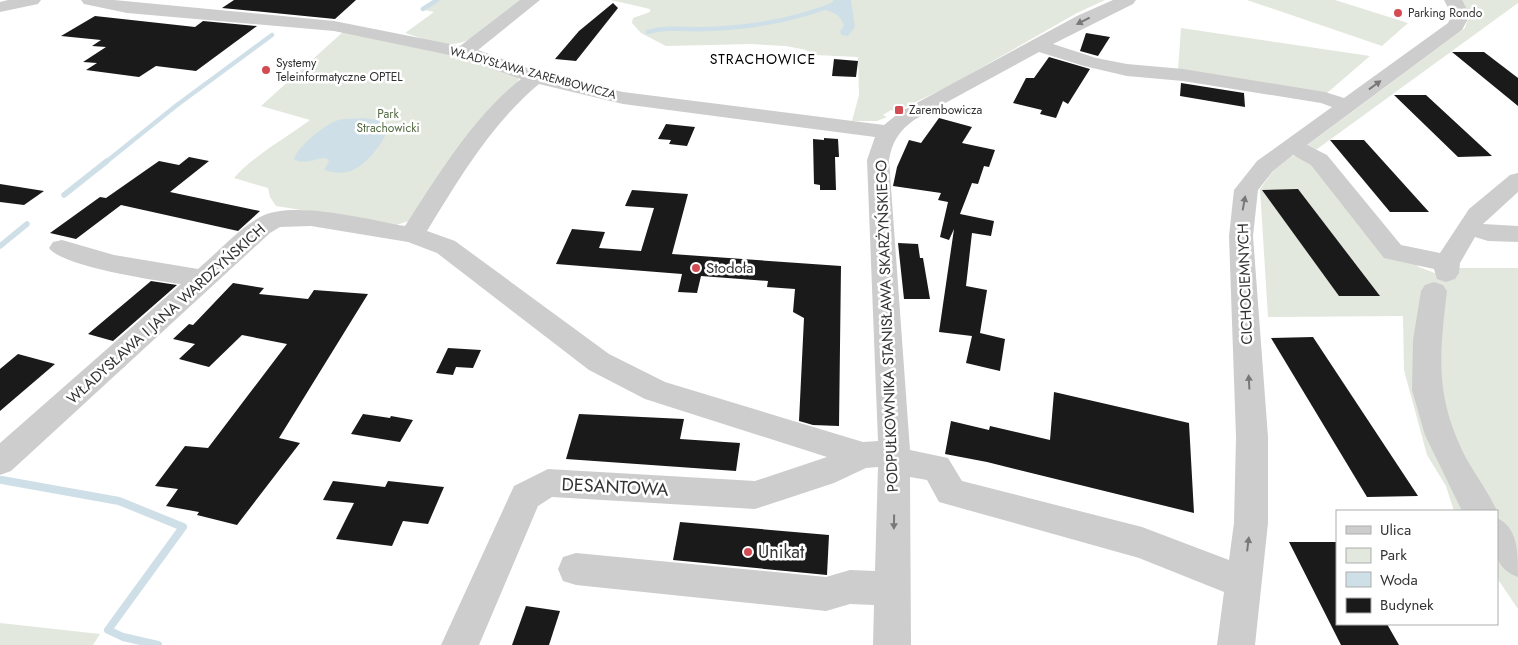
<svg xmlns="http://www.w3.org/2000/svg" width="1518" height="645" font-family="Jost,sans-serif">
	<style>
		.green { fill: #e2e8dd }
		.water { fill: #cfdfe8 }
		.lines { fill: none; stroke-linecap: round; stroke-linejoin: round }
		.stream-far2 { stroke: #cfdfe8; stroke-width: 4.5 }
		.stream-far1 { stroke: #cfdfe8; stroke-width: 5.5 }
		.stream { stroke: #cfdfe8; stroke-width: 8 }
		.building { fill: #1a1a1a }
		.minor { fill: #cdcdcd; fill-rule: evenodd }
		.oneway { fill: #787878 }
		.poi-dot { fill: #d34b53; stroke: #fff; stroke-width: 2 }
		.labels { text-anchor: middle; dominant-baseline: central; stroke-width: 5; stroke-linejoin: round; paint-order: stroke }
		.far-poi-label { font-size: 12px; fill: #333; stroke: #fff; text-anchor: start }
		.far-street-label { font-size: 12px; fill: #333; stroke: #fff }
		.far-park-label { font-size: 12px; fill: #556a44; stroke: #fff }
		.far-neighbourhood-label { font-size: 14px; letter-spacing: 1px; fill: #000; stroke: #fff }
		.poi-label { font-size: 15px; fill: #333; stroke: #fff; text-anchor: start }
		.street-label { font-size: 15px; fill: #333; stroke: #fff }
		.near-street-label { font-size: 18px; fill: #333; stroke: #fff }
		.near-poi-label { font-size: 18px; fill: #333; stroke: #fff; text-anchor: start }
	</style>
	<rect width="100%" height="100%" fill="#fff"/>
	<g class="green">
		<path d="M434 0H523C502 16 475 46 447 44 433 43 418 37 405 33L434 12 420 9Z"/>
		<polygon points="611,0 1105,0 1077,13 949,86 895,112 891,110 883,115 887,117 877,121 852,121 859,95 858,57 815,55 806,50 786,46 751,44 666,46 641,33 632,23 633,18 650,12 650,9"/>
		<polygon points="1247,0 1335,0 1408,23 1382,46"/>
		<polygon points="1460,0 1518,0 1518,3 1313,152 1306,146 1465,28 1469,15"/>
		<polygon points="1181,28 1370,56 1327,93 1178,70"/>
		<path d="M344 31 472 59 519 75 518 84 409 221 396 225 276 206 270 197 268 188 234 178C253 156 286 138 310 120L261 106Z"/>
		<polygon points="1292,156 1305,157 1419,267 1453,280 1457,268 1518,268 1518,609 1497,578 1497,511 1454,511 1446,486 1427,455 1404,370 1403,316 1268,317 1260,189 1274,170"/>
		<polygon points="0,623 100,634 93,645 0,645"/>
	</g>
	<g class="water">
		<path d="M834 0H851L855 27 848 36 841 35 840 31 844 26C841 15 835 13 825 10Z"/>
		<path d="M363 118 384 121 389 125C386 141 364 169 347 172 339 174 332 172 324 170L329 161 326 158C315 158 304 166 294 159 297 147 326 123 339 120 346 118 355 119 363 118Z"/>
	</g>
	<g class="lines">
		<g class="stream-far2">
			<polyline points="423,9 437,0"/>
			<path d="M648 32C668 26 688 30 709 29 755 27 802 19 844 0"/>
			<polyline points="106,162 177,105 272,35"/>
		</g>
		<g class="stream-far1">
			<polyline points="64,195 107,161"/>
			<polyline points="0,246 27,224"/>
		</g>
		<polyline class="stream" points="2,480 119,501 183,527 108,630 123,637 158,645"/>
	</g>
	<g class="building">
		<polygon points="234,0 356,0 335,19 222,8"/>
		<polygon points="613,3 618,8 576,61 555,59 579,31"/>
		<polygon points="95,16 195,27 203,21 257,26 196,71 156,66 139,77 86,70 97,63 83,62 106,47 92,46 101,40 61,36"/>
		<polygon points="1086,33 1110,37 1098,56 1080,51"/>
		<polygon points="1452,52 1484,52 1518,78 1518,106"/>
		<polygon points="1049,57 1090,69 1068,104 1063,101 1056,118 1040,114 1042,110 1013,103 1026,78 1034,78"/>
		<polygon points="834,59 858,61 856,77 832,76"/>
		<polygon points="1181,83 1244,93 1245,107 1180,96"/>
		<polygon points="1394,95 1426,95 1492,156 1458,157"/>
		<polygon points="939,118 972,127 962,143 995,150 989,167 984,166 978,184 972,183 960,214 994,221 991,236 972,233 966,286 987,290 980,333 1005,339 1000,371 966,363 972,336 939,332 954,229 949,240 940,237 948,202 938,200 941,193 893,186 897,167 909,140 921,143"/>
		<polygon points="666,124 695,127 687,146 669,144 671,140 658,139"/>
		<polygon points="824,138 838,139 839,157 835,157 836,190 820,190 820,185 814,184 813,139 824,140"/>
		<polygon points="1330,140 1364,140 1429,212 1390,212"/>
		<polygon points="189,157 209,161 170,192 260,211 238,231 121,205 76,239 50,233 100,197 106,198 159,161 179,165"/>
		<polygon points="0,184 44,191 24,205 0,202"/>
		<polygon points="1298,189 1380,296 1339,296 1262,190"/>
		<polygon points="632,190 688,194 672,254 841,266 839,426 813,425 799,421 804,318 793,312 795,289 767,287 768,281 701,276 697,293 678,292 682,274 556,264 572,229 605,232 599,248 641,251 654,208 625,206"/>
		<polygon points="898,243 918,244 920,258 923,258 930,299 904,299"/>
		<polygon points="151,281 177,285 113,341 88,334"/>
		<polygon points="233,283 264,288 259,294 308,299 314,290 368,294 279,438 300,443 237,525 197,515 199,512 166,506 178,489 155,486 185,446 208,448 287,344 242,335 209,367 179,359 195,344 173,339 189,324 193,325"/>
		<polygon points="1313,337 1418,496 1367,497 1271,338"/>
		<polygon points="448,348 481,350 473,368 456,367 453,375 436,373"/>
		<polygon points="18,354 55,364 0,411 0,369"/>
		<polygon points="1054,392 1189,423 1194,513 987,462 945,454 951,421 989,430 990,426 1050,440"/>
		<polygon points="363,414 390,418 391,416 413,420 400,442 351,434"/>
		<polygon points="579,414 684,419 680,439 740,443 736,471 566,459"/>
		<polygon points="333,481 385,487 388,481 444,487 428,524 403,521 392,546 336,539 354,503 323,500"/>
		<polygon points="680,522 829,535 827,575 673,560"/>
		<polygon points="1289,542 1337,542 1337,624 1387,624 1399,645 1341,645"/>
		<polygon points="526,606 560,611 549,645 512,645"/>
	</g>
	<g class="lines">
		<g class="minor">
			<polygon points="8,0 41,0 38,4 0,12 0,2"/>
			<path d="M81 0H114L334 21 460 46 520 0H540L478 50 541 73 623 92 884 125 900 112 1077 16 1113 0H1136L1133 4 1053 44 1096 58 1127 64 1183 69 1325 92 1344 98 1448 23 1452 15 1444 0H1462L1470 15 1462 30 1307 145 1327 155 1401 245 1440 253 1469 209 1510 175 1518 173V192L1483 224 1518 226V242L1488 241 1475 237 1460 263 1459 273 1455 279 1446 282 1437 279 1434 269 1384 258 1311 165 1293 155 1273 171 1258 190 1253 236 1268 437V523L1255 645H1217L1224 592 1139 558 939 502 927 480 910 477 911 645H873L874 605 850 604 826 611 576 585 563 581 558 569 563 557 576 553 826 577 850 570 875 571 878 467 866 468 834 483 755 509 552 497 538 506 479 645H441L514 486 548 469 755 481 827 457 645 399 589 370 437 253 408 242 311 226 280 227 270 233 11 471 0 475V443L181 284C156 281 61 266 49 248L53 242 62 240 114 255 198 269C218 252 239 228 262 216 294 200 371 220 405 226 439 174 472 118 521 79L459 57 334 31 127 13 84 4ZM1039 52 1084 66 1127 76 1183 81 1321 103 1332 107 1257 161 1234 190 1229 236 1236 437 1234 523 1229 560 1142 527 962 481 948 458 910 450 889 160C892 142 899 131 914 120ZM539 84 623 104 875 137 867 160 878 441 863 442 665 382 609 354 455 241 427 231C459 179 491 124 539 84Z"/>
			<path d="M1434 282 1443 285 1447 291C1439 357 1435 397 1466 458 1476 476 1489 493 1497 511H1462L1425 435 1412 390 1413 340 1421 291 1425 285Z"/>
			<path d="M1497 518C1518 528 1518 551 1518 577 1490 567 1495 543 1497 518Z"/>
		</g>
	</g>
	<defs><path id="oneway-solid" d="M-6-.8H1V-3.2L6.5 0L1 3.2V.8H-6Z" transform="scale(1.25)"/></defs>
	<g class="oneway">
		<use href="#oneway-solid" transform="translate(1083 21) rotate(153)"/>
		<use href="#oneway-solid" transform="translate(1375 85) rotate(-36)"/>
		<use href="#oneway-solid" transform="translate(1244 203) rotate(-80)"/>
		<use href="#oneway-solid" transform="translate(1249 382) rotate(-93)"/>
		<use href="#oneway-solid" transform="translate(894 522) rotate(91)"/>
		<use href="#oneway-solid" transform="translate(1248 544) rotate(-83)"/>
	</g>
	<g class="poi-dot">
		<circle cx="1398" cy="13" r="5"/>
		<circle cx="266" cy="70" r="5"/>
		<rect x="894" y="105" width="10" height="10" rx="2.5"/>
		<circle cx="696" cy="268" r="5"/>
		<circle cx="748" cy="552" r="5"/>
	</g>
	<g class="labels">
		<g class="far-poi-label">
			<text x="1408" y="13">Parking Rondo</text>
			<text x="276" y="63">Systemy<tspan x="276" dy="14">Teleinformatyczne OPTEL</tspan></text>
			<text x="909" y="110">Zarembowicza</text>
		</g>
		<g class="far-street-label">
			<text transform="translate(533 73) rotate(15)">WŁADYSŁAWA ZAREMBOWICZA</text>
		</g>
		<g class="far-park-label">
			<text x="388" y="114">Park<tspan x="388" dy="14">Strachowicki</tspan></text>
		</g>
		<g class="far-neighbourhood-label">
			<text x="763" y="59">STRACHOWICE</text>
		</g>
		<g class="poi-label">
			<text x="706" y="268">Stodoła</text>
		</g>
		<g class="street-label">
			<text transform="translate(1245 284) rotate(-92)">CICHOCIEMNYCH</text>
			<text transform="translate(166 314) rotate(-42)">WŁADYSŁAWA I JANA WARDZYŃSKICH</text>
			<text transform="translate(887 326) rotate(-92)">PODPUŁKOWNIKA STANISŁAWA SKARŻYŃSKIEGO</text>
		</g>
		<g class="near-street-label">
			<text transform="translate(615 487) rotate(3)">DESANTOWA</text>
		</g>
		<g class="near-poi-label">
			<text x="758" y="552">Unikat</text>
		</g>
	</g>
	<rect x="1336" y="510" width="162" height="115" fill="#ffffff" stroke="#adadad"/>
	<rect x="1346" y="526" width="25" height="8" fill="#cdcdcd" stroke="#adadad"/>
	<text x="1380" y="535" font-size="15" fill="#333333">Ulica</text>
	<rect x="1346" y="548" width="25" height="15" fill="#e2e8dd" stroke="#adadad"/>
	<text x="1380" y="560" font-size="15" fill="#333333">Park</text>
	<rect x="1346" y="572" width="25" height="15" fill="#cfdfe8" stroke="#adadad"/>
	<text x="1380" y="585" font-size="15" fill="#333333">Woda</text>
	<rect x="1346" y="598" width="25" height="15" fill="#1a1a1a" stroke="#adadad"/>
	<text x="1380" y="610" font-size="15" fill="#333333">Budynek</text>
</svg>
